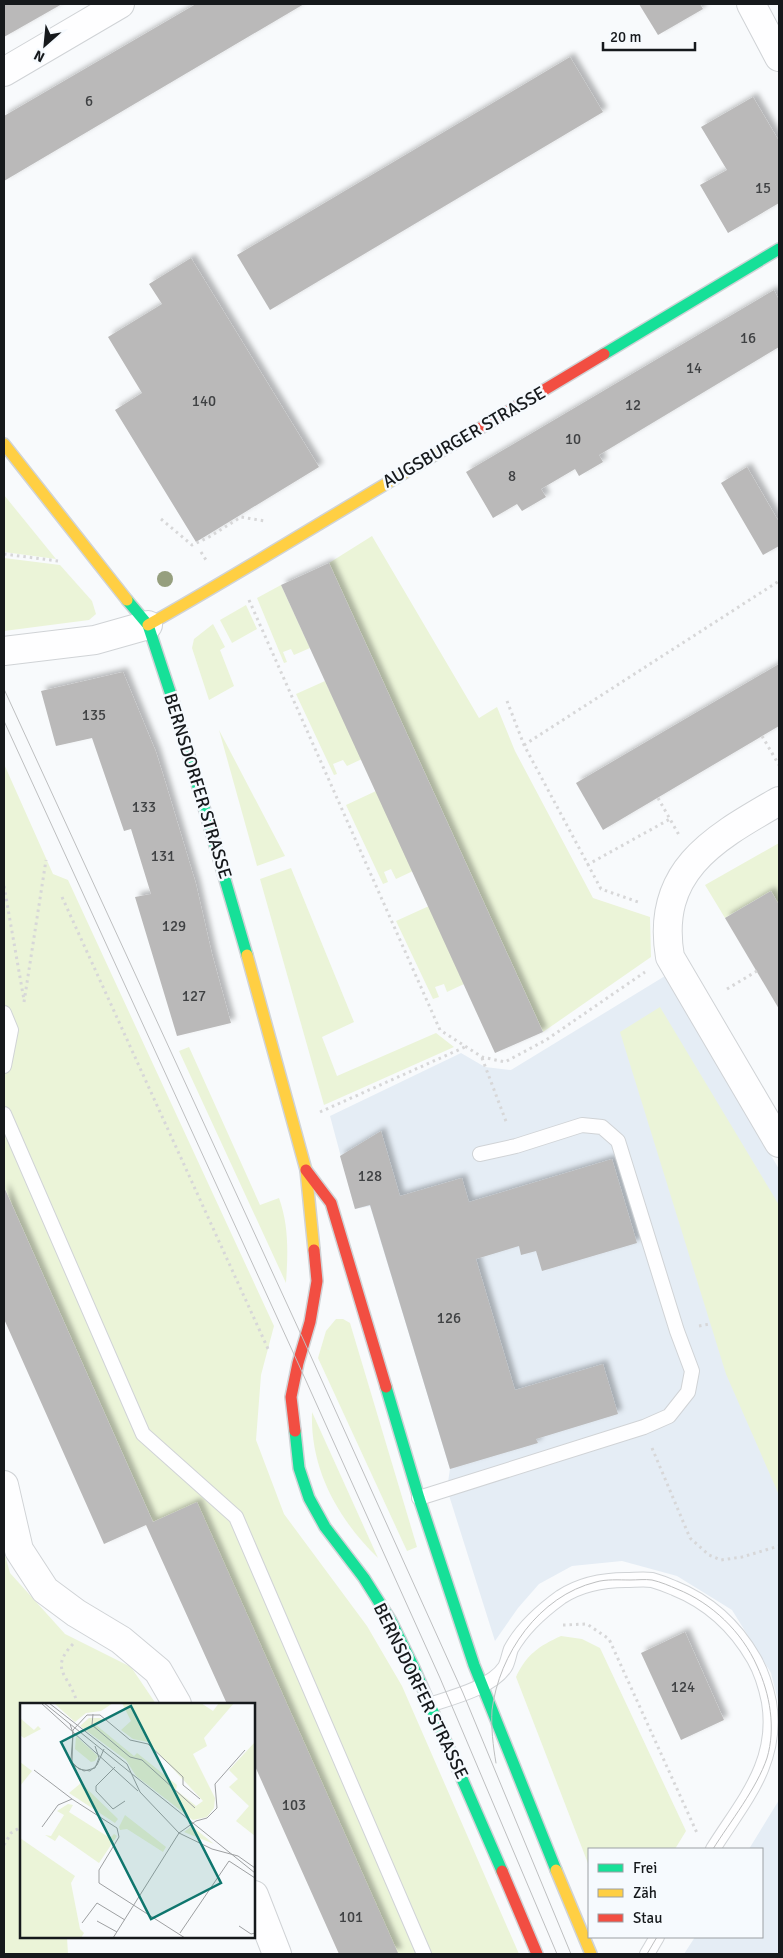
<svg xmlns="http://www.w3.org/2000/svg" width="783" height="1958" font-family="Signika,sans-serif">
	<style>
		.built { fill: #e5edf5 }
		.green { fill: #ebf4d8 }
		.building { fill: #bab9b9; filter: url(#shadow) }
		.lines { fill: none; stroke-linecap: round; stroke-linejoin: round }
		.lane-casing { stroke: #d0d3d6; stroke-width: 16 }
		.street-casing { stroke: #d0d3d6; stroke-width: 30 }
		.fast-casing { stroke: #d0d3d6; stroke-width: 14 }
		.slow-casing { stroke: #d0d3d6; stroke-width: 14 }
		.jam-casing { stroke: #d0d3d6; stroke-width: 14 }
		.path { stroke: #d7d7d8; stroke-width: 3; stroke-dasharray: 2.5 4; stroke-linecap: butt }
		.lane { stroke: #fefeff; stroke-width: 14 }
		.street { stroke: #fefeff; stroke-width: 28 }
		.fast { stroke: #16e098; stroke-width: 11 }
		.slow { stroke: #ffcf43; stroke-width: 11 }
		.jam { stroke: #f24e42; stroke-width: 11 }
		.tram { stroke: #bebfc0; stroke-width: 1 }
		.tree { fill: #969f7e }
		.labels { text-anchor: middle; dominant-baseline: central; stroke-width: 5; stroke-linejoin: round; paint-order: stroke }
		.number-label { font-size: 15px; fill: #3f4143 }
		.street-label { font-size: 18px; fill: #16191c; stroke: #f6fafe }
		.inset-road { fill: none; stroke: #9ea0a2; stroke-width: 1 }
		.view { fill: #0f766e; fill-opacity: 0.15; stroke: #0f766e; stroke-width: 2.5 }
		.inset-edge { fill: none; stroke: #16191c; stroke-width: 2.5 }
	</style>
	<defs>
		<filter id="shadow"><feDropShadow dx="4.5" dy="-4.5" stdDeviation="2.5" flood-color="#0004"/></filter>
	</defs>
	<rect width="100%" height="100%" fill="#f8fafc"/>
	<g class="built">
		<polygon points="665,976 779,1169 779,1705 771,1673 732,1610 677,1576 622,1561 572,1566 539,1584 518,1608 495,1641 447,1489 450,1469 370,1206 355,1209 330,1116 461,1053 485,1067 511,1070"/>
		<polygon points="779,1800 779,1954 684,1954 695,1937 762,1937 762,1849 749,1849"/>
	</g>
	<g class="green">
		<polygon points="4,495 56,559 4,552"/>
		<polygon points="372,536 479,718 497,707 515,751 593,898 650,917 651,957 543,1032 329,563"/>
		<polygon points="4,558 60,565 92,601 96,614 89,620 4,631"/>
		<polygon points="281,585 310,648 294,655 291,649 283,652 287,662 284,663 257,598"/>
		<polygon points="246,605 257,629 232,643 220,620"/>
		<polygon points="213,624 225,647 220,650 234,686 209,700 192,648 194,639"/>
		<polygon points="325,681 362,759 347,766 343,760 333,764 337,774 334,775 296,694"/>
		<polygon points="219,730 285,856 257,866"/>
		<polygon points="4,764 53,874 68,880 274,1326 261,1375 256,1440 284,1514 367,1626 402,1686 519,1954 395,1954 397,1953 196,1503 153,1522 4,1187"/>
		<polygon points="376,791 413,871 396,879 391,869 384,872 388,882 383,884 346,805"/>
		<polygon points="779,843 779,905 771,891 725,918 705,885"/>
		<polygon points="291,868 354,1022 322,1037 337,1076 436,1033 454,1047 324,1105 260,879"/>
		<polygon points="429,906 464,984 447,992 444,984 435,987 439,997 433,999 396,921"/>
		<polygon points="660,1007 779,1205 779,1495 726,1374 620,1032"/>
		<path d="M189 1047 260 1205 279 1198C289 1226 288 1253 286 1283L179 1051Z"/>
		<polygon points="336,1319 343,1319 350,1323 417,1547 407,1551 318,1358 326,1331"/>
		<path d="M312 1412 378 1558C338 1519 310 1470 312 1412Z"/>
		<polygon points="4,1551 10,1573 65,1634 131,1667 156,1704 21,1704 21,1937 67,1937 68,1954 4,1954"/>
		<path d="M561 1636 582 1639 600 1648 686 1831 675 1849H589V1866L516 1677C527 1654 539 1646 561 1636Z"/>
	</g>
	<g class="building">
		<polygon points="4,4 62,4 4,37"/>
		<polygon points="196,4 304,4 4,181 4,116"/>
		<polygon points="639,4 700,4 703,9 658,35"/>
		<polygon points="570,57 603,112 270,310 237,255"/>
		<polygon points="753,97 779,141 779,203 728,233 700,185 727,170 701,127"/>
		<polygon points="191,258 319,467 196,542 115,410 142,393 108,337 162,304 149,284"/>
		<polygon points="774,290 779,300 779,347 599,455 603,462 579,476 575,469 541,489 546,497 522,511 517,504 493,518 466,472"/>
		<polygon points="747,467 779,522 779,546 763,555 721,483"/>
		<polygon points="329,563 543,1032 495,1053 281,585"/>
		<polygon points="779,664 779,726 603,830 576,783"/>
		<polygon points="123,672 156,752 165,781 196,884 212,954 231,1023 177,1036 135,897 151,894 131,829 124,831 92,738 56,746 41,691"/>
		<polygon points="771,891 779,905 779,1009 725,918"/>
		<polygon points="381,1131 400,1196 462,1178 469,1202 612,1159 637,1243 542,1271 536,1251 521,1255 519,1246 476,1259 515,1390 603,1364 618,1414 536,1439 538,1443 450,1469 370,1205 355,1209 340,1156"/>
		<polygon points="4,1187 153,1522 197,1502 398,1953 339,1954 254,1764 254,1704 227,1704 146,1525 104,1544 4,1319"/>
		<polygon points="685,1632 724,1720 681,1740 641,1653"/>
	</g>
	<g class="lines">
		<g class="lane-casing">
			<g id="lane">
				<polyline points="4,1013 11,1030 4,1066"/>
				<polyline points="4,1114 143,1434 236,1517 424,1954"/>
				<polyline points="419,1498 644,1427 669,1416 688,1392 692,1371 677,1331 618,1141 602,1127 582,1125 516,1146 480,1154"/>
				<path d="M432 1704C454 1697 492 1687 505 1667 508 1662 509 1654 511 1649 522 1629 543 1610 561 1597 581 1584 602 1580 626 1580 634 1580 644 1579 652 1580 659 1582 667 1585 674 1588 709 1602 735 1626 754 1659 762 1673 766 1687 769 1702 779 1763 743 1801 713 1849"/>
				<polyline points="647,1954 657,1937"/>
			</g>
		</g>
		<g class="street-casing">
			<g id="street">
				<polyline points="751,4 779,57"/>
				<polyline points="4,72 120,4"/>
				<polyline points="4,651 95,640 148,625"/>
				<path d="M779 801C715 838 655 870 670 957L779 1143"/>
				<polyline points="4,1485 19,1550 45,1590 76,1613 121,1640 158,1671 177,1704"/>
				<polyline points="254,1895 277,1954"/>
			</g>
		</g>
		<g class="fast-casing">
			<g id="fast">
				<polyline points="604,354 779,249"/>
				<polyline points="127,600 148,625 173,701 247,955"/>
				<polyline points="386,1387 419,1498 474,1665 556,1870"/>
				<polyline points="295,1431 299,1468 309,1498 325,1527 364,1578 391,1621 414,1668 502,1871"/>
			</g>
		</g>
		<g class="slow-casing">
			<g id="slow">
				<polyline points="4,444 127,600"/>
				<path d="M148 625C256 564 361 497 469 435"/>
				<polyline points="247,955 306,1170 314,1250"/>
				<polyline points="556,1870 591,1954"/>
			</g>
		</g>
		<g class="jam-casing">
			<g id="jam">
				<polyline points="469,435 604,354"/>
				<polyline points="306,1170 331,1203 386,1387"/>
				<polyline points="295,1431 291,1397 298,1363 310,1322 317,1281 314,1250"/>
				<polyline points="502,1871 537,1954"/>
			</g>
		</g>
		<g class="path">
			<polyline points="161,519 192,545 209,537 241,517 265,521"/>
			<polyline points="201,552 206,560"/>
			<polyline points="4,554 58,561"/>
			<polyline points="249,600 440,1030 482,1057 505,1062 546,1040 645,972"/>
			<polyline points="507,701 524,745 601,889 641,903"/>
			<polyline points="762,736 779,765"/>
			<polyline points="524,745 779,581"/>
			<polyline points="658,798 679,835"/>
			<polyline points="587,865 670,819"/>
			<polyline points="4,886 24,1000"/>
			<polyline points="62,897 269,1351"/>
			<polyline points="727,989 757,971"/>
			<polyline points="24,1002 46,860"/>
			<polyline points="482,1058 507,1124"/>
			<polyline points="320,1112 465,1047"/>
			<polyline points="699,1326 710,1324"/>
			<polyline points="652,1448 690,1538 709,1555 721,1560 742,1557 779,1546"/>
			<polyline points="563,1625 587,1624 609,1639 697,1833"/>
			<path d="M73 1644C47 1671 72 1676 77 1704"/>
			<polyline points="4,1845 11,1833 21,1827"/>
		</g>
		<use href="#lane" class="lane"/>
		<use href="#street" class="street"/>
		<use href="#fast" class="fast"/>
		<use href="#slow" class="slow"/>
		<use href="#jam" class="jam"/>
		<g class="tram">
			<polyline points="4,689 304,1341 463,1693 571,1954"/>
			<polyline points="4,721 298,1363 440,1678 557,1954"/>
			<path d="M496 1763C493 1746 491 1727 492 1710 499 1654 539 1596 596 1582 606 1579 619 1580 630 1580 637 1580 645 1579 652 1580 661 1582 670 1586 677 1589 712 1603 742 1632 757 1666 770 1694 776 1728 767 1758 757 1788 730 1822 713 1849"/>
			<polyline points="647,1954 657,1937"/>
		</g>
	</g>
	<circle class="tree" cx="165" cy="579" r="8"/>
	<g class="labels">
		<g class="number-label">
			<text x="89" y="101">6</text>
			<text x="763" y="188">15</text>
			<text x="748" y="338">16</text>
			<text x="694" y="368">14</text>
			<text x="204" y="401">140</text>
			<text x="633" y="405">12</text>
			<text x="573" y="439">10</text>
			<text x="512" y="476">8</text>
			<text x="94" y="715">135</text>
			<text x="144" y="807">133</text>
			<text x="163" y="856">131</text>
			<text x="174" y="926">129</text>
			<text x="194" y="996">127</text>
			<text x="370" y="1176">128</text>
			<text x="449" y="1318">126</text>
			<text x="683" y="1687">124</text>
			<text x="294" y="1805">103</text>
			<text x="351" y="1917">101</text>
		</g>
		<g class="street-label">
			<text transform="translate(464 437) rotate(-30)">AUGSBURGER STRASSE</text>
			<text transform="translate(198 786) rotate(73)">BERNSDORFER STRASSE</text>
			<text transform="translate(421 1691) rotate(64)">BERNSDORFER STRASSE</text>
		</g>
	</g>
	<g transform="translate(20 1703)">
		<rect width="235" height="235" fill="#f8fafc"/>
		<path d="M93 0 81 8 66 10 55 19 35 1ZM102 0H181L193 8 199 0H214L184 35 187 43 173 51 195 95 194 105 187 114 173 117 116 73 106 57 60 23 69 15H80L84 17 76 22 114 53 117 50 157 82 156 87 176 103 183 98 128 39 113 36 101 27 111 18ZM0 15 14 27 18 23 21 26 4 35 0 32ZM56 33 78 53 75 58 71 59 55 46ZM235 39V133L216 118 229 103 209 84 218 76 209 67ZM0 59 12 68 0 83ZM61 80 98 116 95 120 49 90ZM48 101 53 102 49 109 90 135 94 131 97 133 79 160 39 132 35 138 25 132 31 133 44 112 37 108ZM105 112 146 144 143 149 107 126 100 127 99 124ZM172 123 179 129 194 141 164 129ZM0 135 55 173 51 180 60 226 64 230 61 235H0Z" fill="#ebf4d8"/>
		<path class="inset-road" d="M21 0 118 88M24 0 235 170M29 0 107 61 120 89 159 130 192 146 218 153 235 165M73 11 72 22 110 54 122 57 175 105M50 21 53 30 51 57 55 63 64 68 75 65 79 55 75 43M84 46 77 62 70 68 59 66 52 59 53 27 67 12H80L110 37 128 41 163 74V82L180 96M95 64 76 83V88L93 106 105 98M14 67 52 96M22 124 38 102 52 96 97 125 99 134 79 167V180L165 235M77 218 97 229M62 220 77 200 105 217M219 223 231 231 235 230M160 230 209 158 235 175M93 235 159 130 176 118 187 115 197 105 195 81 225 47"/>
		<path class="view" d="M111 3 201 180 131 216 41 39Z"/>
		<rect width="235" height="235" class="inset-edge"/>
	</g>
	<rect width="783" height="1958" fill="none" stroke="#16191c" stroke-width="10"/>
	<rect x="588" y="1848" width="175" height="90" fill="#f6fafe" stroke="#9ca0a4"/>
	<rect x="598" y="1864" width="25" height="8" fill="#16e098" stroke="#9ca0a4"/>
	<text x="633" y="1873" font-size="15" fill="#16191c">Frei</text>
	<rect x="598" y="1889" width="25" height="8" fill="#ffcf43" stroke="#9ca0a4"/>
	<text x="633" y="1898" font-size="15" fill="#16191c">Zäh</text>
	<rect x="598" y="1914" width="25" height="8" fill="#f24e42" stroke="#9ca0a4"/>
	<text x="633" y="1923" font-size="15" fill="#16191c">Stau</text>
	<g transform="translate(45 45) rotate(207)" stroke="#f6fafe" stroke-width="4" paint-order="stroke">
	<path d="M0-4L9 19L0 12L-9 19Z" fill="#16191c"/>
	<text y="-8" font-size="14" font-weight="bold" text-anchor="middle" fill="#16191c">N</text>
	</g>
	<path d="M603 42v8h92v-8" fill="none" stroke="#16191c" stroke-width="2.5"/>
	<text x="610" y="42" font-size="15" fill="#16191c" stroke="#f6fafe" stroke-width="4" paint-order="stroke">20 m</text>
</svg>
